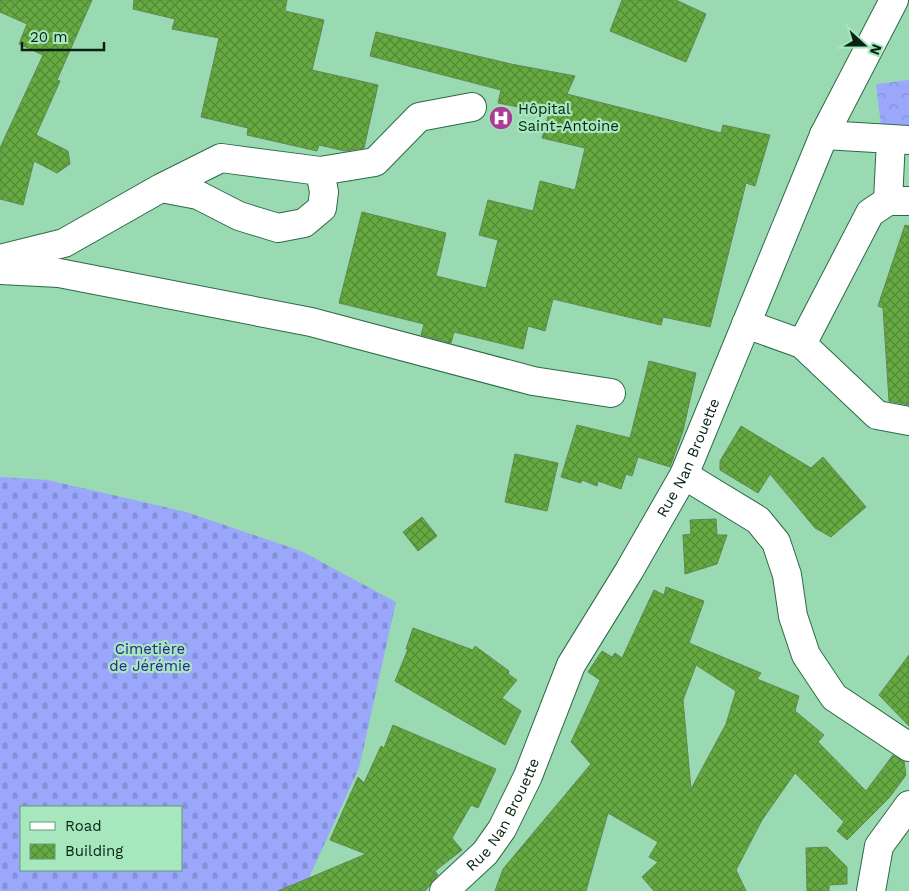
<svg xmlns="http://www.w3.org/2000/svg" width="909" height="891" font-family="'Work Sans',sans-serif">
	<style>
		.forest { fill: url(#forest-crowns) }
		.cemetery { fill: url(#cemetery-stones); fill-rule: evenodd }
		.building { fill: url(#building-cross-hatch); stroke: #638752; fill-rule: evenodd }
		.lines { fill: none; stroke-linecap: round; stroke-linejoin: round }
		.minor-casing { stroke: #2c6a47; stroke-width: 30 }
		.minor { stroke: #fff; stroke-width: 28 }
		.labels { text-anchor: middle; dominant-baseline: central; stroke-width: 4.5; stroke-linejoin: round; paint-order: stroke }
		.poi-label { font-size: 15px; fill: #082314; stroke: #a7e7be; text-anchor: start }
		.street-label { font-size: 15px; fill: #082314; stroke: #a7e7be }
		.park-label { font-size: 15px; fill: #2c1f98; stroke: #a7e7be }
	</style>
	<defs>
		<pattern id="forest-crowns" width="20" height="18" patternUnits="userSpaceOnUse" patternTransform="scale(1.25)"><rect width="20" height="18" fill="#9aa7fb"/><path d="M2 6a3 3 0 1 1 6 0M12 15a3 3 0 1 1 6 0" fill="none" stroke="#838fd6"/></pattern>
		<pattern id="cemetery-stones" width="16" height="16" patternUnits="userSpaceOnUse" patternTransform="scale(1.25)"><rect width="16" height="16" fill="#9aa7fb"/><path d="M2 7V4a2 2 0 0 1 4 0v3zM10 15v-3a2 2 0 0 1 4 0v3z" fill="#838fd6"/></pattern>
		<pattern id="building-cross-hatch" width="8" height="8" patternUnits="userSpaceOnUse" patternTransform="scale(1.25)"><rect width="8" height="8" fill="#66aa42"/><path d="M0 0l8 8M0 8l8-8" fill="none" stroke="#528a36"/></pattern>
	</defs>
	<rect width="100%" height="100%" fill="#9adab2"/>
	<polygon class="forest" points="909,80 909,130 882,134 876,84"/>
	<path class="cemetery" d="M0 477 48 480 186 512 301 551 396 602 359 768 303 891H0ZM21 807H181V870H21Z"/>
	<g class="building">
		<polygon points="0,0 92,0 57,80 60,81 36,135 68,151 70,164 57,173 34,161 23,205 0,199 0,148 43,55 19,44 27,24 0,12"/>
		<polygon points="134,0 287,0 285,11 324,20 312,70 378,85 364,148 345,151 319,145 317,151 247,135 248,128 201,117 219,38 172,29 175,19 133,9"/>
		<polygon points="622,0 676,0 706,14 686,62 610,31"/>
		<polygon points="376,32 511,64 575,76 567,94 721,133 723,125 770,135 755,186 746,183 710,327 663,317 661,325 553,299 545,331 528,326 523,349 454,332 451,343 421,335 424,324 339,303 362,212 446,233 436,276 486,288 498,240 479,235 488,200 533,211 540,181 575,190 585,148 542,138 549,113 498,103 501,90 370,56"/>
		<polygon points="905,225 909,226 909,405 889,401 883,308 878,306"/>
		<polygon points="649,361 696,373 683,431 670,467 638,457 632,476 626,474 621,489 598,481 597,486 582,480 581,483 561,477 577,425 630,438"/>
		<polygon points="741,426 811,468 823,457 866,507 831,537 815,528 770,474 758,493 720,470 720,461"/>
		<polygon points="515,454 558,463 547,511 505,502"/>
		<polygon points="422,517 437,536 418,551 403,532"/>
		<polygon points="716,519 717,535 727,535 717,564 685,574 683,535 691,534 690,520"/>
		<path d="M666 587 704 601 689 643 761 673 757 679 799 696 795 711 824 735 818 742 866 791 893 755 904 761 906 775 889 798 847 840 837 831 844 822 795 773 762 820 736 870 746 891H654L642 877 658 862 649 857 658 842 608 813 586 891H495L503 869 591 764 571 742 600 680 588 672 602 651 612 657 615 653 622 658 654 590 664 595ZM696 665 736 691 726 724 691 789 683 700Z"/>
		<polygon points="413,628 473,650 475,646 509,671 508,674 517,680 502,698 521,711 505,745 395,681 408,649 406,649"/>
		<polygon points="909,655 909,726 879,695"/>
		<polygon points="393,725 496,769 478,808 471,805 452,838 462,850 435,871 438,875 425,891 278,891 366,854 330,840 358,777 364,783 381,746 384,748"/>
		<polygon points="827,847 847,867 847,884 829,885 829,891 807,891 806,848"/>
	</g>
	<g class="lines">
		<g class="minor-casing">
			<g id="minor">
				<polyline points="824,135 909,140"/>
				<polyline points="891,140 888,201 909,201"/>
				<polyline points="320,171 375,162 419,117 472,107"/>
				<polyline points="0,259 64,243 161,188 221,158 320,171 324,192 322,208 304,223 278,228 239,216 198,195 161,188"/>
				<polyline points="0,270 59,273 311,322 533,381 611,393"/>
				<polyline points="746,324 802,344 877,415 909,421"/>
				<polyline points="802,344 870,213 888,201"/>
				<polyline points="684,475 758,520 776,542 787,575 793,616 806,655 834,697 909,747"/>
				<path id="s1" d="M444 891 485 853 502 829 528 776 571 665 629 571 684 475 824 135 894 0"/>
				<polyline points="871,891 879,846 909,805"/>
			</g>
		</g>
		<use href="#minor" class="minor"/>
	</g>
	<defs>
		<g id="hospital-disc" transform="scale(1.25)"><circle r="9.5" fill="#ac3b96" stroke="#a7e7be"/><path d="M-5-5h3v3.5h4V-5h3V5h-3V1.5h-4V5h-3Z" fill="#fff"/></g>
	</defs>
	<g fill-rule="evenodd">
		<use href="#hospital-disc" x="501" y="118"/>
	</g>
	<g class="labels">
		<g class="poi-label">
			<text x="518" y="109">Hôpital<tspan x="518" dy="17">Saint-Antoine</tspan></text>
		</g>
		<g class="street-label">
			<text stroke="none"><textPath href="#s1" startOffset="502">Rue Nan Brouette</textPath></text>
			<text stroke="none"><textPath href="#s1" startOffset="98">Rue Nan Brouette</textPath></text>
		</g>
		<g class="park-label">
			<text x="150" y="649">Cimetière<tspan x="150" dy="17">de Jérémie</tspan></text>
		</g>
	</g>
	<rect x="20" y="806" width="162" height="65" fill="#a7e7be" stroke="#67997a"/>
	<rect x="30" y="822" width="25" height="8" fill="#ffffff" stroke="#67997a"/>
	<text x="65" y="831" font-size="15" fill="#082314">Road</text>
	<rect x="30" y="844" width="25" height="15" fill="url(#building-cross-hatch)" stroke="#67997a"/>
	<text x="65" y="856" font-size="15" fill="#082314">Building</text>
	<g transform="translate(864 45) rotate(111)" stroke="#a7e7be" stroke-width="4" paint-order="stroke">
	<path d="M0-4L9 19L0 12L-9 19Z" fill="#082314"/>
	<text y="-8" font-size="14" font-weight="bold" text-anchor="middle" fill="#082314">N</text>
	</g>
	<path d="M22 42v8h82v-8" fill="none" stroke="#082314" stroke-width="2.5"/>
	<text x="30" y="42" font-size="15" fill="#082314" stroke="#a7e7be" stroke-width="4" paint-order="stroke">20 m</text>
</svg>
